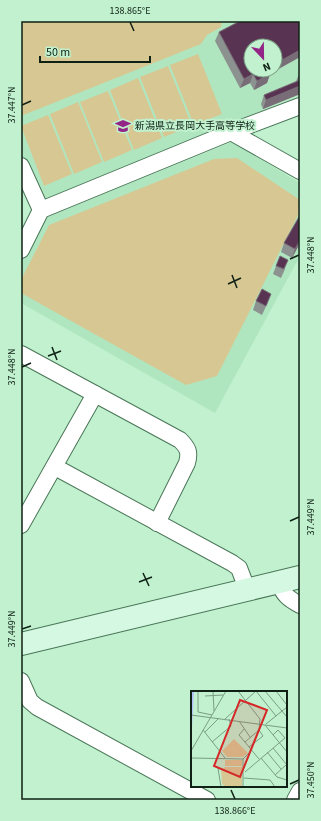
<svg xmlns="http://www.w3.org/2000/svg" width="321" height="821" font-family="'Source Sans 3','Noto Sans JP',sans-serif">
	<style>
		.built { fill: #b0e6bf; fill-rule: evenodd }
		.green { fill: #d7c792 }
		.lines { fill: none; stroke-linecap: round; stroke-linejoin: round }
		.street-casing { stroke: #4a7658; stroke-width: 18 }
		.secondary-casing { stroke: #4a7658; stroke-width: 24 }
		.street { stroke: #fff; stroke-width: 16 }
		.secondary { stroke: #d4f8e1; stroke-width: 22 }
		.wall { fill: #8c9290 }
		.shaded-wall { fill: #786d77 }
		.building { fill: #583452; stroke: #786d77 }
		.ticks { fill: none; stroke: #0f2115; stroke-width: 1.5 }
		.labels { text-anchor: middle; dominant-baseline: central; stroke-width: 4; stroke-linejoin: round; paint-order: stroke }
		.poi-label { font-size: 10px; fill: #0f2115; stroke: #c1f1ce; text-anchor: start }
		.inset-river { fill: none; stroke: #b2c1fb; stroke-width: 2 }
		.inset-road { fill: none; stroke: #7a9e84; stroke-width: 1 }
		.view { fill: #d62828; fill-opacity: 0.15; stroke: #d62828; stroke-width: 2 }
		.inset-edge { fill: none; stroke: #0f2115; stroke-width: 2 }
		.neatline { fill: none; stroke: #0f2115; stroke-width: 1.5 }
		.ticks-label { font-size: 10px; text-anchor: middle; fill: #0f2115 }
	</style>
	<rect width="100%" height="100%" fill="#c1f1ce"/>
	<g class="built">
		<path d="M21 21H300V95L46 199 36 194 21 156ZM251 46H275V70H251Z"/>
		<polygon points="232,142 300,183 300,256 215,413 21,303 21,261 43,218"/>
	</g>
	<g class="green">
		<polygon points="21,21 222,21 221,27 207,35 201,44 21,116"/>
		<polygon points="198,54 222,114 194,125 170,65"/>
		<polygon points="168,66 192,126 164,137 140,77"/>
		<polygon points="138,78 162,138 134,150 110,90"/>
		<polygon points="108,91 132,150 104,162 80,102"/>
		<polygon points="78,102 102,162 74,174 50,114"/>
		<polygon points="48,115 72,174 44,186 21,126"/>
		<polygon points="237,158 300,200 300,211 217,376 186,385 21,293 21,280 49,225 214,159"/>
	</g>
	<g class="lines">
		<g class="street-casing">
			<g id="street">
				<polyline points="231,132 300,171"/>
				<polyline points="21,166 41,210"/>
				<polyline points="21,250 41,210 231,132 300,106"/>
				<path d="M21 354 180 440C188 448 190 452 187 463L157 523"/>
				<polyline points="55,467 232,563 239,568 247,589"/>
				<polyline points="21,525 95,394"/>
				<path d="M279 582C283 595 289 599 300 605"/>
				<polyline points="21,681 30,701 37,707 207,800"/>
				<polyline points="295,800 300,791"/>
			</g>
		</g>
		<g class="secondary-casing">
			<polyline id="secondary" points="21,644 300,577"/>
		</g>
		<use href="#street" class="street"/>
		<use href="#secondary" class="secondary"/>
	</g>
	<g class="wall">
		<polygon points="300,21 300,57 270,74 267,83 254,90 250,83 240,88 215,41 219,32"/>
		<polygon points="300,72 300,94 263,109 261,104 264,95 297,82 296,81"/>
		<polygon points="284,243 300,243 292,258 281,252"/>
		<polygon points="276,266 285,269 281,278 273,274"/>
		<polygon points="256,301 268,302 262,315 253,310"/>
	</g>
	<g class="shaded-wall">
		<polygon points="300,50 300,57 263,77 266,70 275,70 275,64"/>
		<polygon points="253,74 250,83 240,88 244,79"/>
		<polygon points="270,74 267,83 254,90 257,81"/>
		<polygon points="300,86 300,94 263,109 266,100"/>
		<polygon points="300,240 300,243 292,258 295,249"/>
	</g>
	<g class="building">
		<polygon points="240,21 300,21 300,50 275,64 275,46 251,46 251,70 268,70 270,74 257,81 253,74 244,79 219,32"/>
		<polygon points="300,80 300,86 266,100 264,95"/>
		<polygon points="300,215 300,240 295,249 284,243"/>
		<polygon points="280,256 288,260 284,269 276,266"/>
		<polygon points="262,289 271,294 266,306 256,301"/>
	</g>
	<path class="ticks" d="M130 22 134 31M22 105 31 101M290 259 299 255M232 275 237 288M228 284 241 278M52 347 57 360M48 356 61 351M22 367 31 363M290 521 299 517M143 573 149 586M139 582 152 577M22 629 31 626M290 784 299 780M231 790 235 799"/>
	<defs>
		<g id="school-bare" transform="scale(1.2)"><path d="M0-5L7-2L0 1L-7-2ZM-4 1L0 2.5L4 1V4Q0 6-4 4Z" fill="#932586" stroke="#c1f1ce" stroke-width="2.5" paint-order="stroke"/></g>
	</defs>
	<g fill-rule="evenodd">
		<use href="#school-bare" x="123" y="126"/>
	</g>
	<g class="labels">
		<g class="poi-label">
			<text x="135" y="126">新潟県立長岡大手高等学校</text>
		</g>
	</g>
	<g transform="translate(191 691)">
		<rect width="96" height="96" fill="#c1f1ce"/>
		<path d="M43 48 57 62 52 66H36L31 60ZM34 69H51V75H34ZM34 76H51V96H35L31 93 30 79Z" fill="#d7c792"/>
		<path class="inset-river" d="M0 37 2 0"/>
		<path class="inset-road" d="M7 0V21L21 24M22 0 23 20M47 0 69 28 68 39 54 51M65 0 85 25M74 0 96 26M85 0 96 14M14 5 32 4M0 24 96 37M34 28 65 0M48 30 59 46M75 33 96 16M74 34 96 61M53 38 48 44 68 68M12 39 34 67M14 41 28 27M21 51 40 35 38 28M58 56 72 45 68 39M82 57 96 74M0 60 35 0M76 61 90 78M0 67 52 68 58 62M70 67 86 86 96 89M27 77 30 96M54 81 94 47 87 39 82 44M84 84 95 74M53 87 79 89 84 96M52 96V68"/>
		<path class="view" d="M49 9 76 19 49 86 23 75Z"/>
		<rect width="96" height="96" class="inset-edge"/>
	</g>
	<rect width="321" height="821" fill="none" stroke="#c1f1ce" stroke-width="44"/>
	<g transform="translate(263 58) rotate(158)"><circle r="19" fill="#c1f1ce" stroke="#7a9e84"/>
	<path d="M0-3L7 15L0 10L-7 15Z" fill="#932586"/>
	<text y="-6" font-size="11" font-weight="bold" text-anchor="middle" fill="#0f2115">N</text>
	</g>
	<path d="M40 56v6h110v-6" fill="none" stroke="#0f2115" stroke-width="2"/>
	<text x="46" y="56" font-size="12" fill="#0f2115" stroke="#c1f1ce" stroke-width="3" paint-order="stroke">50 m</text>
	<rect x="22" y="22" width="277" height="777" class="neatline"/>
	<g class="ticks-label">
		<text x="130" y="14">138.865°E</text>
		<text transform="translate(11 105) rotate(-90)" y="4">37.447°N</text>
		<text transform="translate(310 255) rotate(-90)" y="4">37.448°N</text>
		<text transform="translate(11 367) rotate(-90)" y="4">37.448°N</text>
		<text transform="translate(310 517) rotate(-90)" y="4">37.449°N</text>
		<text transform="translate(11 629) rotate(-90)" y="4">37.449°N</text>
		<text transform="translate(310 780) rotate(-90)" y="4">37.450°N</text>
		<text x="235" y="814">138.866°E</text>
	</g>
</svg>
